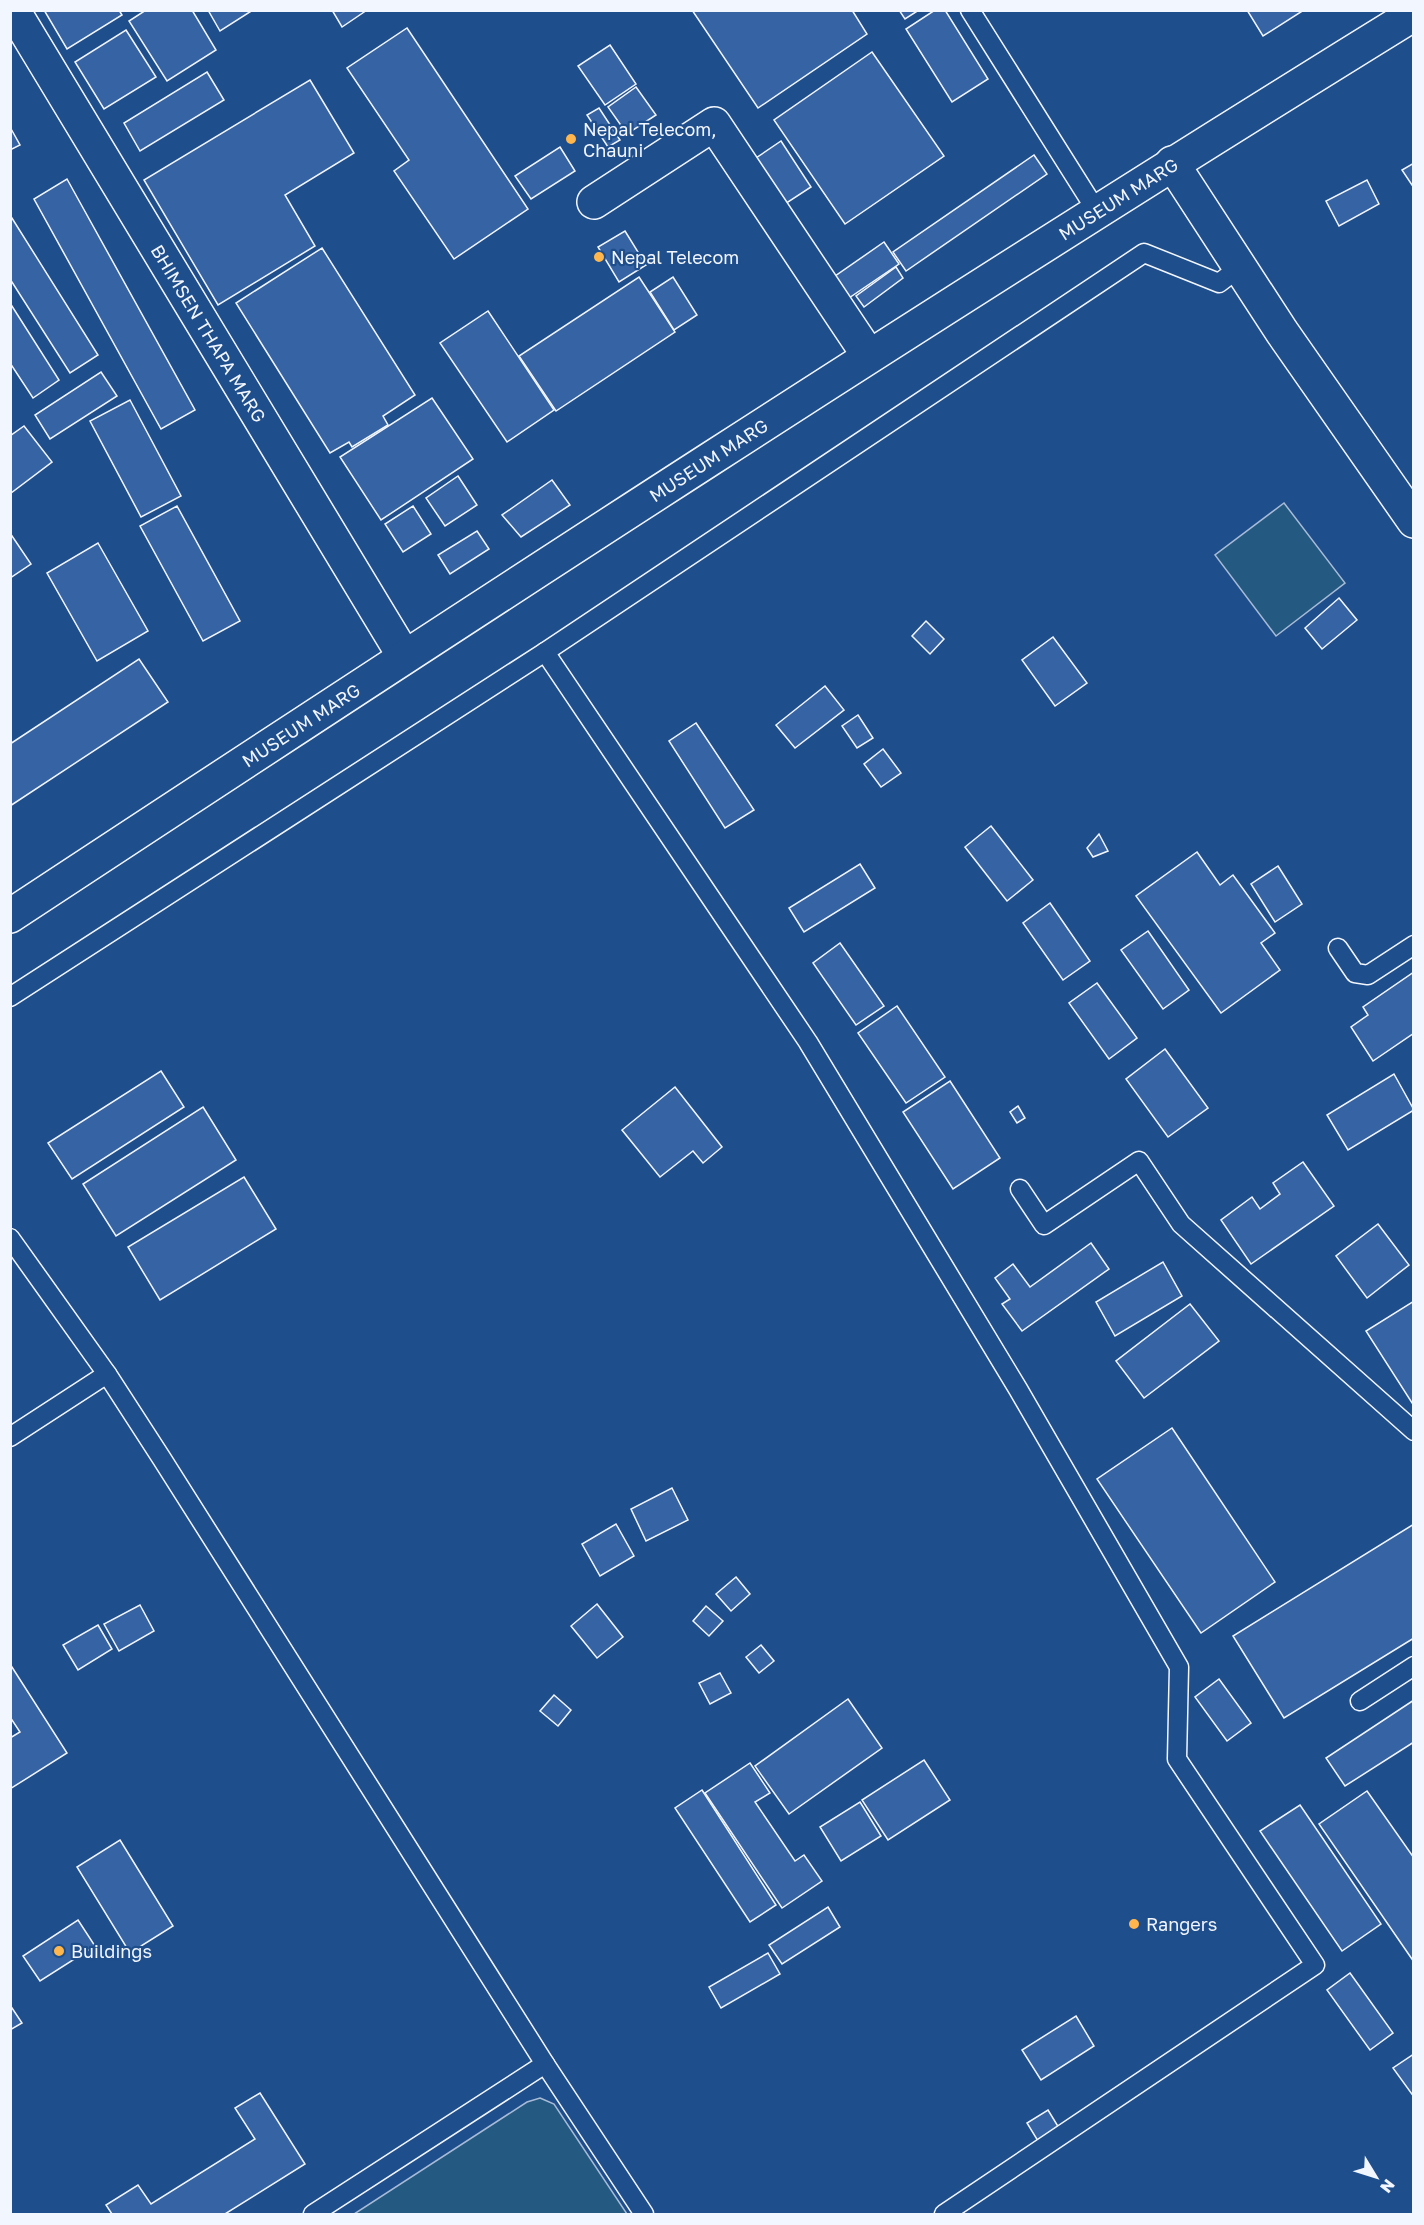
<svg xmlns="http://www.w3.org/2000/svg" width="1424" height="2225" font-family="'Golos Text',sans-serif">
	<style>
		.green { fill: #245a82; stroke: #a8bbd7; stroke-width: 1.5 }
		.building { fill: #3563a3; stroke: #f2f6ff; stroke-width: 1.5 }
		.lines { fill: none; stroke-linecap: round; stroke-linejoin: round }
		.service-casing { stroke: #f2f6ff; stroke-width: 21 }
		.minor-casing { stroke: #f2f6ff; stroke-width: 36 }
		.secondary-casing { stroke: #f2f6ff; stroke-width: 36 }
		.service { stroke: #1f4e8c; stroke-width: 18 }
		.minor { stroke: #1f4e8c; stroke-width: 33 }
		.secondary { stroke: #1f4e8c; stroke-width: 33 }
		.poi-dot { fill: #ffb74d; stroke: #1f4e8c; stroke-width: 2 }
		.labels { text-anchor: middle; dominant-baseline: central; stroke-width: 4.5; stroke-linejoin: round; paint-order: stroke }
		.poi-label { font-size: 18px; fill: #f2f6ff; stroke: #1f4e8c; text-anchor: start }
		.street-label { font-size: 18px; fill: #f2f6ff; stroke: #1f4e8c }
	</style>
	<rect width="100%" height="100%" fill="#1f4e8c"/>
	<g class="green">
		<polygon points="1284,503 1345,583 1276,636 1215,555"/>
		<polygon points="540,2098 554,2104 627,2214 354,2214 527,2102"/>
	</g>
	<g class="building">
		<polygon points="44,10 119,10 122,15 67,49"/>
		<polygon points="146,10 192,10 216,50 167,81 129,21"/>
		<polygon points="208,10 253,10 220,31"/>
		<polygon points="332,10 367,10 342,27"/>
		<polygon points="692,10 852,10 867,34 758,108"/>
		<polygon points="899,10 919,10 905,19"/>
		<polygon points="935,10 945,10 988,79 952,102 906,29"/>
		<polygon points="1247,10 1304,10 1263,36"/>
		<polygon points="407,28 528,209 454,259 394,171 409,160 347,68"/>
		<polygon points="126,30 156,77 104,109 75,62"/>
		<polygon points="610,45 636,84 605,105 578,66"/>
		<polygon points="872,52 944,156 845,224 774,120"/>
		<polygon points="207,72 224,100 140,151 124,123"/>
		<polygon points="310,80 354,153 285,195 315,246 218,305 144,180"/>
		<polygon points="636,87 656,115 627,134 608,107"/>
		<polygon points="599,108 620,140 608,147 587,115"/>
		<polygon points="10,127 20,145 10,150"/>
		<polygon points="781,141 811,187 785,204 756,158"/>
		<polygon points="560,147 575,171 531,199 515,176"/>
		<polygon points="1034,155 1047,174 906,271 893,252"/>
		<polygon points="1414,163 1414,188 1402,170"/>
		<polygon points="67,179 195,410 161,429 34,199"/>
		<polygon points="1367,180 1379,204 1339,226 1326,201"/>
		<polygon points="10,215 98,355 70,373 10,279"/>
		<polygon points="625,231 646,265 619,282 598,247"/>
		<polygon points="884,242 899,264 843,302 828,281"/>
		<polygon points="322,248 415,395 383,416 388,425 352,447 349,442 330,453 236,303"/>
		<polygon points="896,267 903,278 864,307 856,296"/>
		<polygon points="639,277 675,332 556,411 519,356"/>
		<polygon points="673,277 697,315 674,330 650,292"/>
		<polygon points="10,303 59,380 33,398 10,363"/>
		<polygon points="488,311 554,410 507,442 440,343"/>
		<polygon points="101,372 117,396 50,439 35,415"/>
		<polygon points="432,398 473,459 381,520 340,457"/>
		<polygon points="130,400 181,496 141,517 90,421"/>
		<polygon points="24,426 52,462 11,493 10,436"/>
		<polygon points="458,476 477,505 445,526 426,498"/>
		<polygon points="552,480 570,505 521,537 502,515"/>
		<polygon points="177,506 240,621 203,641 140,526"/>
		<polygon points="413,506 431,534 403,552 385,524"/>
		<polygon points="477,531 489,549 450,574 438,555"/>
		<polygon points="10,533 31,564 10,578"/>
		<polygon points="98,543 148,631 97,661 47,573"/>
		<polygon points="1339,598 1357,620 1322,649 1305,628"/>
		<polygon points="926,621 944,639 930,654 912,636"/>
		<polygon points="1053,637 1087,683 1055,706 1022,660"/>
		<polygon points="139,659 168,702 10,806 10,744"/>
		<polygon points="825,686 844,710 795,748 776,725"/>
		<polygon points="858,715 873,738 857,748 842,726"/>
		<polygon points="696,723 754,810 725,828 669,741"/>
		<polygon points="883,749 901,773 881,787 864,764"/>
		<polygon points="991,826 1033,880 1007,901 965,847"/>
		<polygon points="1099,834 1108,851 1093,857 1087,848"/>
		<polygon points="1197,852 1220,885 1233,875 1275,933 1261,943 1280,970 1221,1013 1136,896"/>
		<polygon points="860,864 875,888 804,932 789,908"/>
		<polygon points="1278,866 1302,904 1275,922 1251,884"/>
		<polygon points="1050,903 1090,961 1063,980 1023,923"/>
		<polygon points="1148,931 1189,990 1163,1009 1121,950"/>
		<polygon points="840,943 884,1006 856,1025 813,963"/>
		<polygon points="1414,972 1414,1033 1373,1061 1351,1027 1368,1015 1363,1007"/>
		<polygon points="1097,983 1137,1038 1109,1059 1069,1003"/>
		<polygon points="897,1006 945,1077 906,1103 858,1033"/>
		<polygon points="1165,1049 1208,1108 1168,1137 1126,1079"/>
		<polygon points="161,1071 184,1107 72,1179 48,1143"/>
		<polygon points="1394,1074 1414,1110 1348,1150 1327,1115"/>
		<polygon points="950,1081 1000,1158 953,1189 903,1112"/>
		<polygon points="675,1087 722,1147 703,1163 693,1151 660,1177 622,1130"/>
		<polygon points="1018,1106 1025,1118 1017,1123 1010,1112"/>
		<polygon points="203,1107 236,1160 116,1236 83,1184"/>
		<polygon points="1303,1162 1334,1206 1251,1264 1221,1220 1252,1197 1260,1209 1280,1194 1273,1183"/>
		<polygon points="244,1177 276,1229 160,1300 128,1247"/>
		<polygon points="1378,1224 1409,1265 1367,1298 1336,1256"/>
		<polygon points="1091,1243 1109,1269 1022,1331 1002,1304 1010,1299 995,1278 1013,1264 1030,1287"/>
		<polygon points="1163,1262 1182,1296 1115,1336 1096,1302"/>
		<polygon points="1414,1301 1414,1406 1366,1331"/>
		<polygon points="1190,1304 1219,1341 1144,1398 1116,1361"/>
		<polygon points="1172,1428 1275,1582 1201,1633 1097,1479"/>
		<polygon points="672,1488 688,1520 646,1541 631,1509"/>
		<polygon points="616,1524 634,1556 600,1576 582,1544"/>
		<polygon points="1414,1524 1414,1638 1284,1718 1233,1636"/>
		<polygon points="736,1577 750,1594 731,1611 716,1594"/>
		<polygon points="597,1604 623,1637 597,1658 571,1626"/>
		<polygon points="140,1605 154,1631 119,1651 104,1624"/>
		<polygon points="706,1606 723,1621 709,1636 693,1621"/>
		<polygon points="98,1625 112,1649 78,1670 63,1645"/>
		<polygon points="761,1645 774,1661 759,1673 746,1657"/>
		<polygon points="10,1664 67,1753 10,1789 10,1738 20,1732 10,1717"/>
		<polygon points="720,1673 731,1693 710,1704 699,1683"/>
		<polygon points="1219,1679 1251,1723 1227,1741 1195,1697"/>
		<polygon points="554,1695 571,1710 558,1726 540,1711"/>
		<polygon points="848,1699 882,1748 789,1814 755,1766"/>
		<polygon points="1414,1700 1414,1742 1345,1786 1326,1758"/>
		<polygon points="924,1760 950,1800 888,1840 862,1800"/>
		<polygon points="750,1763 770,1793 755,1802 795,1861 804,1855 822,1881 782,1908 705,1793"/>
		<polygon points="702,1790 776,1905 750,1922 675,1808"/>
		<polygon points="1367,1791 1414,1858 1414,1962 1319,1824"/>
		<polygon points="860,1802 881,1836 841,1861 820,1827"/>
		<polygon points="1300,1805 1381,1924 1342,1951 1260,1831"/>
		<polygon points="120,1840 173,1926 130,1953 77,1867"/>
		<polygon points="828,1907 840,1927 782,1964 769,1945"/>
		<polygon points="78,1920 95,1946 40,1981 23,1956"/>
		<polygon points="768,1953 780,1974 721,2008 709,1987"/>
		<polygon points="1350,1973 1393,2033 1370,2050 1327,1990"/>
		<polygon points="10,2005 22,2023 10,2030"/>
		<polygon points="1076,2016 1094,2046 1041,2080 1022,2050"/>
		<polygon points="1414,2054 1414,2097 1393,2068"/>
		<polygon points="260,2093 305,2164 225,2214 112,2214 106,2205 138,2185 151,2204 255,2139 235,2108"/>
		<polygon points="1048,2110 1059,2128 1038,2141 1027,2123"/>
	</g>
	<g class="lines">
		<g class="service-casing">
			<g id="service">
				<polyline points="970,10 1096,210"/>
				<polyline points="545,652 808,1042 1018,1389 1179,1667 1177,1759 1315,1965 944,2214"/>
				<polyline points="1338,948 1355,973 1368,975 1414,945"/>
				<polyline points="10,997 545,652 1144,253 1219,283 1240,267"/>
				<polyline points="1020,1189 1044,1225 1139,1161 1181,1224 1414,1431"/>
				<polyline points="10,1238 107,1374 162,1459 545,2064 644,2214"/>
				<polyline points="10,1437 107,1374"/>
				<polyline points="1360,1701 1414,1666"/>
				<polyline points="313,2214 545,2064"/>
			</g>
		</g>
		<g class="minor-casing">
			<g id="minor">
				<path id="s1" d="M13 10 404 656"/>
				<polyline points="1172,163 1282,332 1414,521"/>
				<polyline points="594,202 714,124 869,356"/>
			</g>
		</g>
		<g class="secondary-casing">
			<g id="secondary">
				<path id="s2" d="M10 916C475 610 941 306 1414 14"/>
			</g>
		</g>
		<use href="#service" class="service"/>
		<use href="#minor" class="minor"/>
		<use href="#secondary" class="secondary"/>
	</g>
	<g class="poi-dot">
		<circle cx="571" cy="139" r="6"/>
		<circle cx="599" cy="257" r="6"/>
		<circle cx="1134" cy="1924" r="6"/>
		<circle cx="59" cy="1951" r="6"/>
	</g>
	<g class="labels">
		<g class="poi-label">
			<text x="583" y="129">Nepal Telecom,<tspan x="583" dy="21">Chauni</tspan></text>
			<text x="611" y="257">Nepal Telecom</text>
			<text x="1146" y="1924">Rangers</text>
			<text x="71" y="1951">Buildings</text>
		</g>
		<g class="street-label">
			<text stroke="none"><textPath href="#s2" startOffset="1320">MUSEUM MARG</textPath></text>
			<text stroke="none"><textPath href="#s1" startOffset="378">BHIMSEN THAPA MARG</textPath></text>
			<text stroke="none"><textPath href="#s2" startOffset="834">MUSEUM MARG</textPath></text>
			<text stroke="none"><textPath href="#s2" startOffset="348">MUSEUM MARG</textPath></text>
		</g>
	</g>
	<rect width="1424" height="2225" fill="none" stroke="#f2f6ff" stroke-width="24"/>
	<g transform="translate(1376 2177) rotate(128)" stroke="#1f4e8c" stroke-width="4.5" paint-order="stroke">
	<path d="M0-4.5L10 22L0 15L-10 22Z" fill="#f2f6ff"/>
	<text y="-9" font-size="16" font-weight="bold" text-anchor="middle" fill="#f2f6ff">N</text>
	</g>
</svg>
